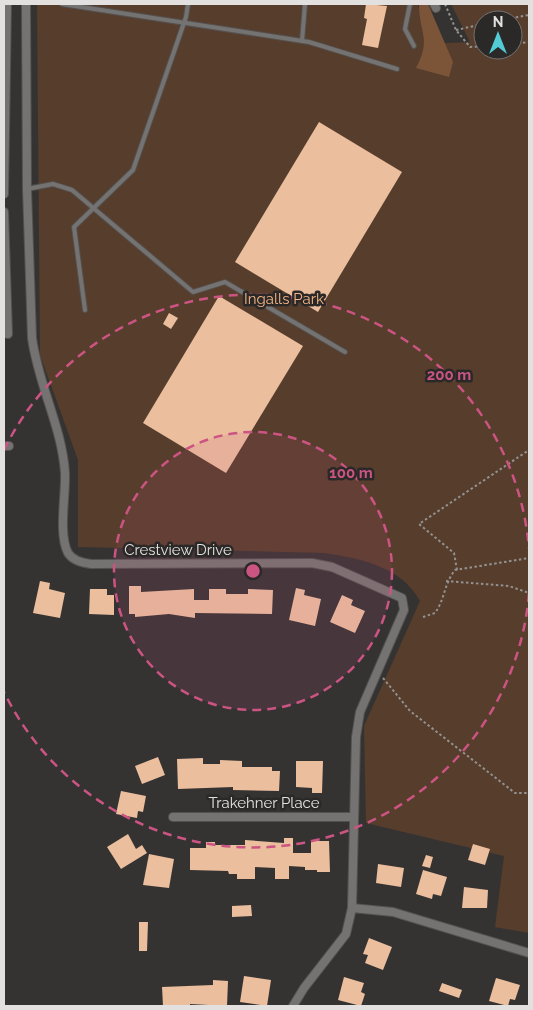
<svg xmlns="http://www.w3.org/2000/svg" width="533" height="1010" font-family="Raleway,sans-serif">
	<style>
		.green { fill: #563d2c; fill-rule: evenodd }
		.forest { fill: #7c5539 }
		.building { fill: #ebbe9e }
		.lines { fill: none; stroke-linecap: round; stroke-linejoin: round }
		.service-casing { stroke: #545251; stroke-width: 6 }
		.minor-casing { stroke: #545251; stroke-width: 10 }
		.path { stroke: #949291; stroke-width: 2; stroke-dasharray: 2.5 2.5; stroke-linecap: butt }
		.service { stroke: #757371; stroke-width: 4 }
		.minor { stroke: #757371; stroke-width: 8 }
		.ring { fill: none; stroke: #cc5483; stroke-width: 2.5; stroke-dasharray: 9 6 }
		.labels { text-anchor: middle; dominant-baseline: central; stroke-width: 5; stroke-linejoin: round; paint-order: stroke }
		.park-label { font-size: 15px; fill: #f4b385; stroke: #2b2928 }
		.street-label { font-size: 15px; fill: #e3e1e0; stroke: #2b2928 }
		.centre { fill: #cc5483; stroke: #2b2928; stroke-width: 2.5 }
		.ring-label { font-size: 15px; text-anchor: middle; font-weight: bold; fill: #cc5483; stroke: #2b2928; stroke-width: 5; stroke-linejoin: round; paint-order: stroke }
	</style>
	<rect width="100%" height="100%" fill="#353332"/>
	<path class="green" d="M37 4H418L426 44 470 42 451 4H529V933L495 927 504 856 366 823 364 726 420 601C401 566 361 559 325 553L78 547V460L40 355ZM483 20H513V50H483Z"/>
	<path class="forest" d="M419 4H428L453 62 449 77 416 68C432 39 419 33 419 4Z"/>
	<g class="building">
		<polygon points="366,4 387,6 378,48 362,45 367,19 364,18"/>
		<polygon points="319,122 402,172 318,312 235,262"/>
		<polygon points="219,296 303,346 226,473 143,423"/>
		<polygon points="169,313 178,318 171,329 163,324"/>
		<polygon points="40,581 50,583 49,589 65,593 60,618 33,613"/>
		<polygon points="129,586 141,586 141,592 194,589 194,600 209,600 209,589 226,589 226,594 248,594 248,589 273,590 272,614 195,613 195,618 169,614 135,617 135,614 129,614"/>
		<polygon points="296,588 305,590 304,595 321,599 315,626 289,620"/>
		<polygon points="90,589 107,589 107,595 114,595 114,615 89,614"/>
		<polygon points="342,595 353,600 351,605 365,611 355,633 330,622"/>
		<polygon points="158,757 165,775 142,784 135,766"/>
		<polygon points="203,758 203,764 220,764 220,760 242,761 242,767 272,767 272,771 280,771 279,791 233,790 233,787 178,789 177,759"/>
		<polygon points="296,761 323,761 322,793 312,793 312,788 296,787"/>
		<polygon points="121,791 146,796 143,812 138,811 137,818 116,814"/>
		<polygon points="128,834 136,849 142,845 147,853 121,869 107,847"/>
		<polygon points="284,838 293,838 293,853 311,853 311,841 329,841 330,872 317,872 317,870 305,870 305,867 289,866 289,879 275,879 275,868 255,867 255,879 237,879 237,874 229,874 228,871 190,870 190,848 206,848 206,842 215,842 215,845 245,845 245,840 284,843"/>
		<polygon points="473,844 490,849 485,865 468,860"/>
		<polygon points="149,854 174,859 169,888 143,885"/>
		<polygon points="426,855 433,857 430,868 422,866"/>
		<polygon points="378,864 404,868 401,887 376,883"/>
		<polygon points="423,870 447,877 441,896 433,894 432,899 416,894"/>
		<polygon points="464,887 488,890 487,908 462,908"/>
		<polygon points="251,905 252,916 232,917 232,906"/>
		<polygon points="139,922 148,922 147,951 139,951"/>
		<polygon points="369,938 392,947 383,970 365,963 368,955 363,954"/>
		<polygon points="244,976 271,980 267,1006 240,1002"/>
		<polygon points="344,977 364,983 361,992 365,994 361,1006 338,1000"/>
		<polygon points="496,978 520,985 515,1000 510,999 508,1006 489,1001"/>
		<polygon points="213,980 228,981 227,1006 190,1004 190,1006 163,1006 162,987 213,985"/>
		<polygon points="442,983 462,990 459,998 439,991"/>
	</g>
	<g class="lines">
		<g class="service-casing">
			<g id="service">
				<polyline points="62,4 309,42 397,69"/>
				<polyline points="410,4 405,29 414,46"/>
				<polyline points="302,41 305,4"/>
				<polyline points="27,189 53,184 72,190 193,292 225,282 345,352"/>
				<polyline points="85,310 74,227 133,170 186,17 188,4"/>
			</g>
		</g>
		<g class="minor-casing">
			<g id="minor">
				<path d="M26 4 27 189 32 338C38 384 62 427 65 473 66 495 58 534 68 553 73 561 83 563 91 564L312 563 332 567 402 598 404 610 360 712 356 737 352 908 346 934 304 988 293 1006"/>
				<polyline points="434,4 436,8"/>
				<polyline points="4,194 7,4"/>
				<polyline points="4,212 8,334"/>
				<polyline points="4,446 9,446"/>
				<polyline points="173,817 354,817"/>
				<polyline points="352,908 393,912 529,953"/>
			</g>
		</g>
		<g class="path">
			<polyline points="445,4 456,30 470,47 483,46"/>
			<polyline points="501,20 529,15"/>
			<polyline points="456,30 483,24"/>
			<polyline points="513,44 529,42"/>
			<polyline points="457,570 454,553 419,524 529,450"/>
			<polyline points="446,581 509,586 529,593"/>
			<path d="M423 617 435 613C445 599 444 584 455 570L529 558"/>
			<polyline points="383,678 410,711 515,793 529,793"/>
		</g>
		<use href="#service" class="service"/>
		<use href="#minor" class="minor"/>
	</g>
	<circle cx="253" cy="571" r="139" fill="#cc5483" fill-opacity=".12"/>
	<g class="ring">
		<circle cx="253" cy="571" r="139"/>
		<path d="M529 593A277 277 0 0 1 4 692M4 450A277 277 0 0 1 529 549"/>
	</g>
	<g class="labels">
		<g class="park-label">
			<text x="284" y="299">Ingalls Park</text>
		</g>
		<g class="street-label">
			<text x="178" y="550">Crestview Drive</text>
			<text x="264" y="803">Trakehner Place</text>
		</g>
	</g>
	<circle cx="253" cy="571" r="8" class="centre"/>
	<g class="ring-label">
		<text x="449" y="380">200 m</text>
		<text x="351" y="478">100 m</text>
	</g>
	<rect width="533" height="1010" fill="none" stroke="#e3e1e0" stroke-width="10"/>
	<g transform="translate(498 35)"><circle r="24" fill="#2b2928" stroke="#757372"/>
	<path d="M0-4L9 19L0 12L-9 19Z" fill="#52cbd7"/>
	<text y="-8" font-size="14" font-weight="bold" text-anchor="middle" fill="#e3e1e0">N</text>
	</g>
</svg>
